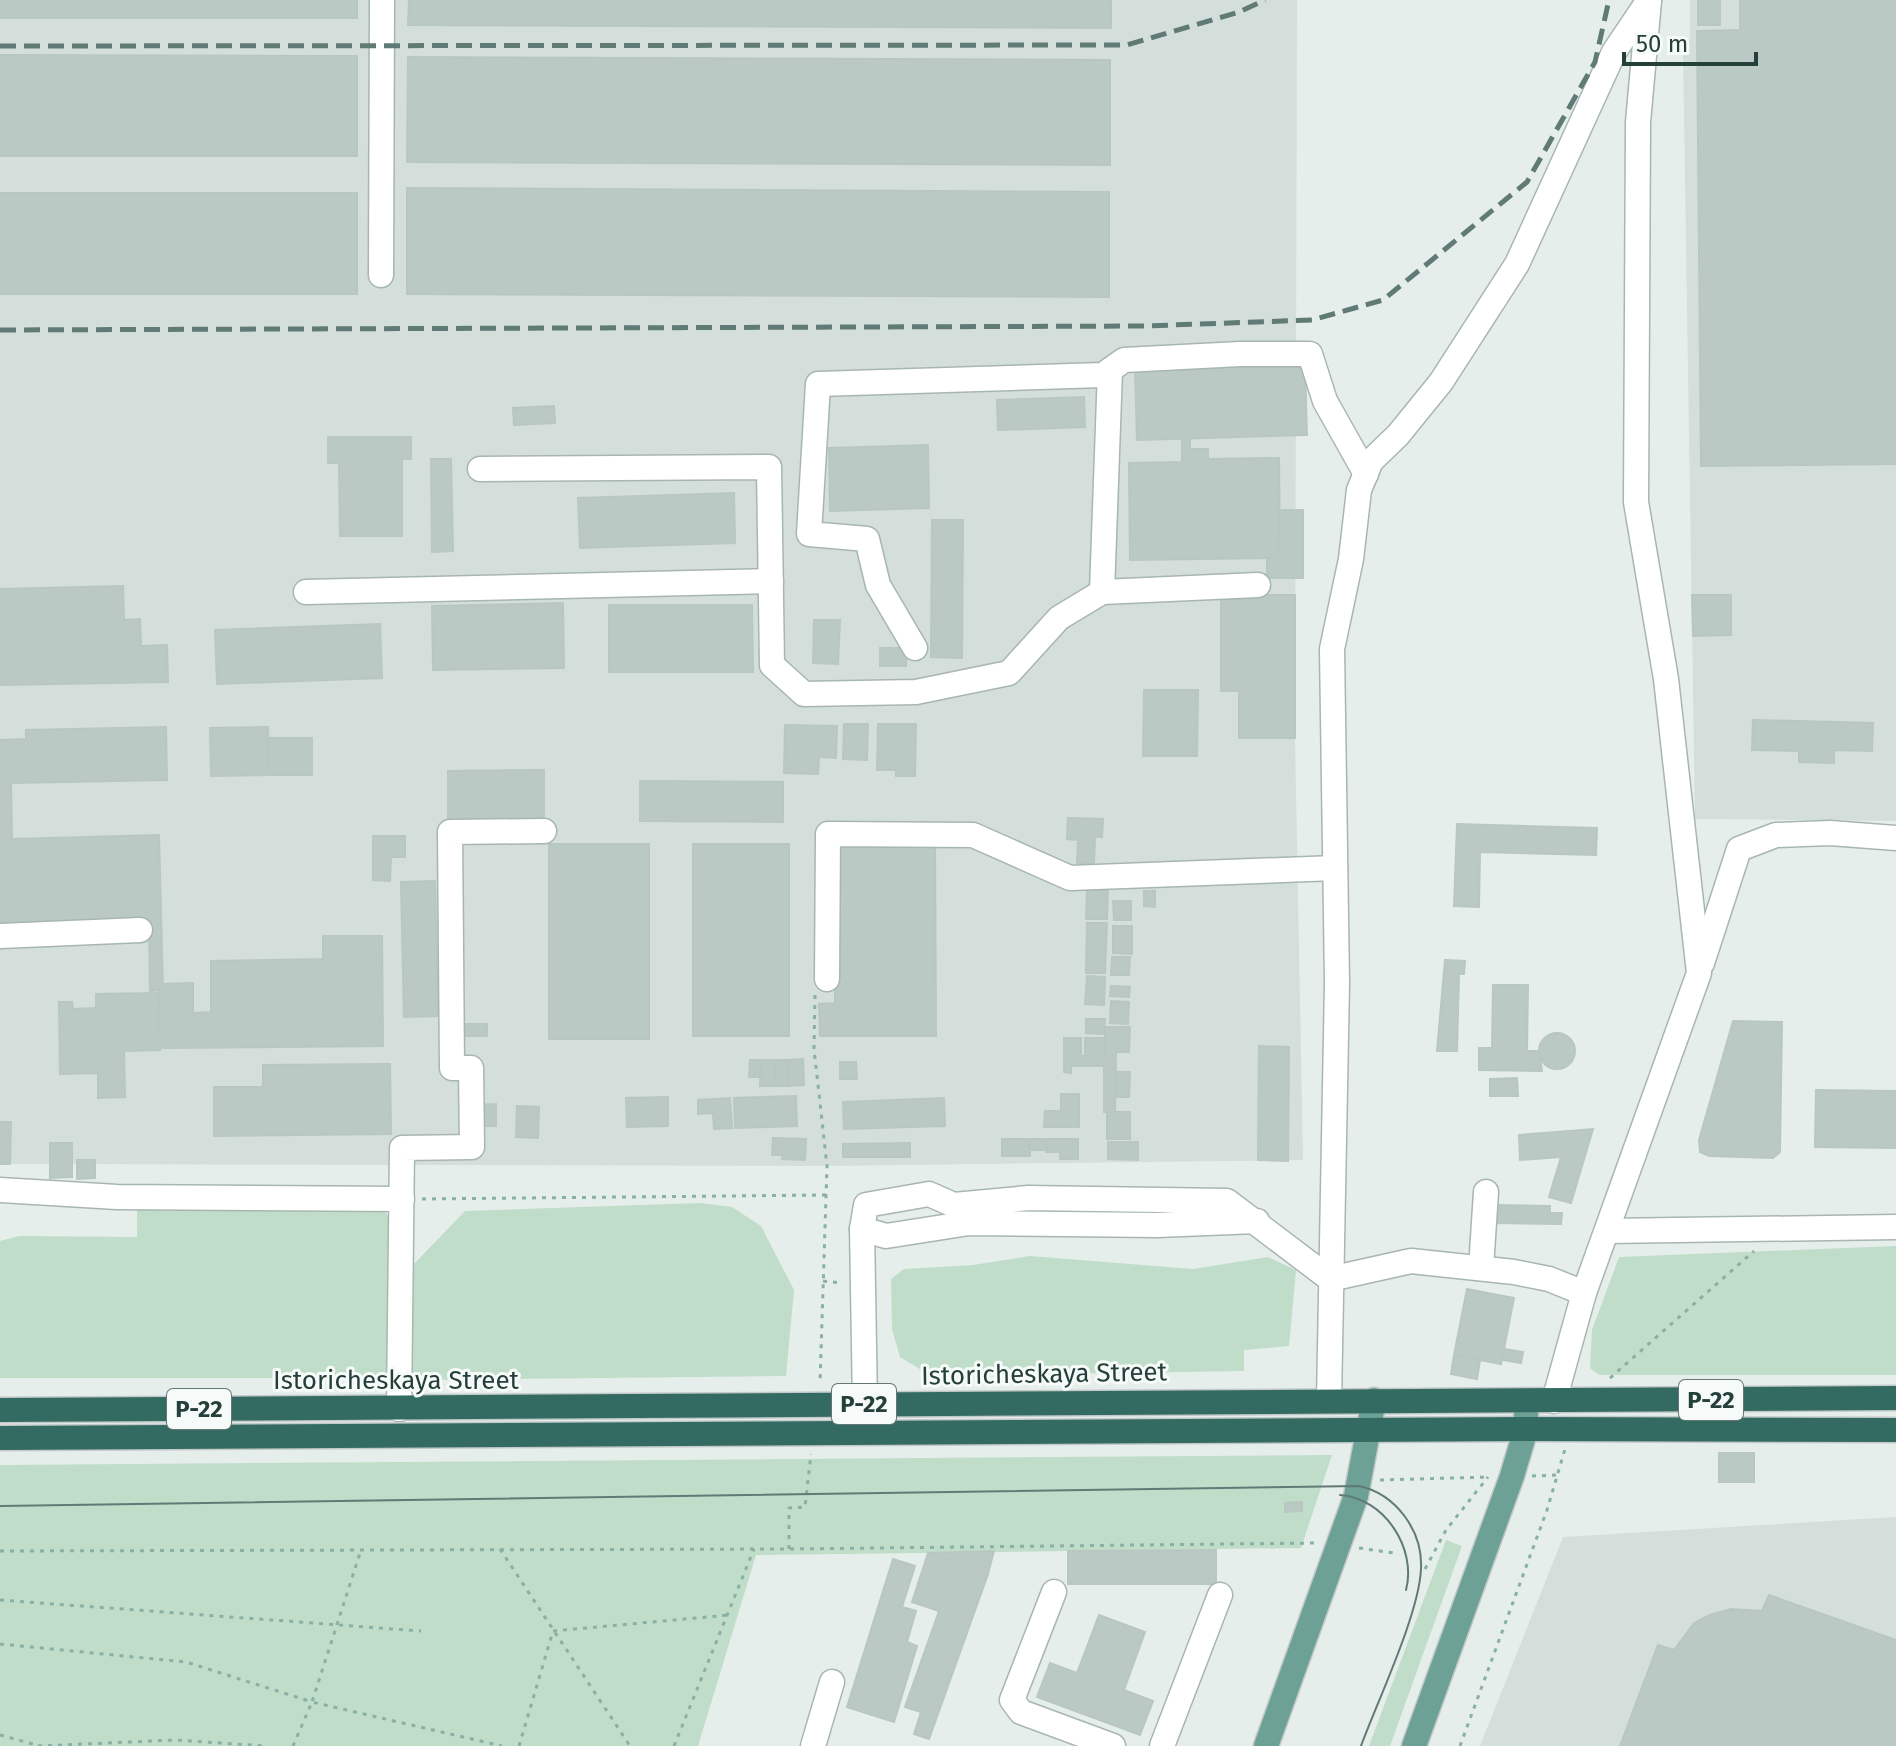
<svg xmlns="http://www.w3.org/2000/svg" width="1896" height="1746" font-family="'Fira Sans',sans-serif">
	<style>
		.built { fill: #d4deda }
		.green { fill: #c0ddc9 }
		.building { fill: #bbc9c4; stroke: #b8c7c2; stroke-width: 2 }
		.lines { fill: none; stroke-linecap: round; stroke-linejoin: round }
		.minor-casing { stroke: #a8b6b2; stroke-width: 27 }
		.major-casing { stroke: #c2c9c8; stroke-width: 27 }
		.highway-casing { stroke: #c2c9c8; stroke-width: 27 }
		.path { stroke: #88b0a5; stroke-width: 3; stroke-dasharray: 4 6; stroke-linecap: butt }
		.minor { stroke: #fff; stroke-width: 24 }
		.major { stroke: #6da196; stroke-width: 24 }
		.highway { stroke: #336a61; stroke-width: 24 }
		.tram { stroke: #607a75; stroke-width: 2 }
		.rail { stroke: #607a75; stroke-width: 5; stroke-dasharray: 16 8; stroke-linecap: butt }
		.labels { text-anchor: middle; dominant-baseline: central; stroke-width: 6; stroke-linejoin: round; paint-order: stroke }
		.shield { fill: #f6faf8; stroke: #647773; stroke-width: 2 }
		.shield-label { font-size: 24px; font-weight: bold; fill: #253f3a }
		.street-label { font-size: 26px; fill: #253f3a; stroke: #f6faf8 }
	</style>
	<rect width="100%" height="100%" fill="#e6eeeb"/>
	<g class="built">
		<polygon points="0,0 1297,0 1295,738 1303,1160 827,1166 0,1164"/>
		<polygon points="1690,0 1896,0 1896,821 1695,819 1683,49 1690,38"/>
		<polygon points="1896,1517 1896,1746 1480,1746 1563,1537"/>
	</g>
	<g class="green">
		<polygon points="700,1203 732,1207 761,1226 794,1290 786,1376 423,1380 409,1375 412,1266 465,1211"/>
		<polygon points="137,1207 381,1207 393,1222 388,1378 0,1378 0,1241 19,1236 137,1237"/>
		<polygon points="1896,1246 1896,1375 1599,1375 1590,1368 1592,1330 1619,1257"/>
		<polygon points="1030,1256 1193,1269 1268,1257 1296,1270 1289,1346 1244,1350 1244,1371 975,1375 923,1371 900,1357 892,1329 891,1279 904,1269 973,1265"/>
		<polygon points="1332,1455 1301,1548 756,1555 698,1746 0,1746 0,1465"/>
		<polygon points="1446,1540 1462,1546 1390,1746 1369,1746"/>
	</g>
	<g class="building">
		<rect x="0" y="0" width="357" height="18"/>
		<polygon points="409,0 1111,0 1111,28 408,25"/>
		<rect x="1698" y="0" width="22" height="25"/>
		<polygon points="1740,0 1896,0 1896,464 1701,466 1697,31 1740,30"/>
		<polygon points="0,55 357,56 357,156 0,156"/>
		<polygon points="408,57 1110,60 1110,165 407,162"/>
		<polygon points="407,188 1109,192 1109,297 407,294"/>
		<rect x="0" y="193" width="357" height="101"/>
		<polygon points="1305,363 1307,435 1137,440 1135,368"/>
		<polygon points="1084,397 1085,427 998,430 997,400"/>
		<polygon points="554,406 555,423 514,425 513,408"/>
		<polygon points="328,437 411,437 411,459 402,459 402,536 340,536 339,463 328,463"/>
		<polygon points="1182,438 1190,438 1190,449 1208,449 1208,459 1279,458 1280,558 1130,560 1129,463 1182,462"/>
		<polygon points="928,445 929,508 830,511 829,448"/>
		<polygon points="431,459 451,459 453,551 432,552"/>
		<polygon points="734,493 735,543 580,548 578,498"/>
		<polygon points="1279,510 1303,510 1303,578 1267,578 1267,558 1280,558"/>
		<polygon points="932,520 963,520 962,658 931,657"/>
		<polygon points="123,586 124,620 140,619 141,646 167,645 168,682 0,685 0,589"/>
		<polygon points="1221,595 1295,595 1295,738 1239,738 1239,691 1221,691"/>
		<polygon points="1692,595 1731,595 1731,635 1693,636"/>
		<polygon points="563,603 564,668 433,670 432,606"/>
		<polygon points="609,605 752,605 753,672 609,672"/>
		<polygon points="814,620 840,620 838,664 813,663"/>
		<polygon points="380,624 382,678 217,684 215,630"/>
		<polygon points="880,648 907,648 906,666 880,666"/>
		<polygon points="1144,690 1198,690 1197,756 1143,756"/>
		<polygon points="1753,720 1873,723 1872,751 1834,750 1834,763 1799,762 1799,751 1752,750"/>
		<polygon points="844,724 868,724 867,760 843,759"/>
		<polygon points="878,724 916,724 915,776 896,776 896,770 877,770"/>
		<polygon points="785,725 837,726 836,758 819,757 818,774 784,773"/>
		<polygon points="166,727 167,780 11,783 12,839 159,835 163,990 150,991 149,922 0,926 0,740 26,739 26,730"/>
		<polygon points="268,727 269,775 211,776 210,728"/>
		<polygon points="268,738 312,738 312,775 269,775"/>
		<polygon points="544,770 544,820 448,820 448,771"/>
		<polygon points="640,781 783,782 783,822 640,821"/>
		<polygon points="1068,818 1103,819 1102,837 1095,837 1094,863 1077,863 1078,840 1067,839"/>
		<polygon points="1457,824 1597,828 1596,855 1480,852 1479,907 1454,906"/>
		<polygon points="373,836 405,836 405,857 391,857 390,881 373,880"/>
		<rect x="549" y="844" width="100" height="195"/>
		<rect x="693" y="844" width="96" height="192"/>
		<polygon points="935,844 936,1036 820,1036 819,1004 835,1003 835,845"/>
		<polygon points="435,881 438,1016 404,1017 401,882"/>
		<polygon points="1087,888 1108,889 1107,919 1086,919"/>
		<polygon points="1144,891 1155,891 1155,907 1144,906"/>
		<polygon points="1113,901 1131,901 1131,920 1114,920"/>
		<polygon points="1087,923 1107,923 1105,973 1086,973"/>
		<polygon points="1113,926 1132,926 1132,954 1113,953"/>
		<polygon points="323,936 382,936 383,1046 160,1048 159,990 163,990 163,984 193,983 193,1013 211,1012 211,961 323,959"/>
		<polygon points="1112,957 1130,957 1129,975 1111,975"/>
		<polygon points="1445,960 1465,961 1464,974 1459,974 1457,1051 1437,1051"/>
		<polygon points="1087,976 1105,977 1104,1005 1085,1004"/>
		<polygon points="1493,985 1528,985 1527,1051 1539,1051 1542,1071 1479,1070 1479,1048 1492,1048"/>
		<polygon points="1111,986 1130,987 1129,997 1110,996"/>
		<polygon points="159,993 160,1050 124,1051 125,1097 98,1098 98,1073 60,1074 59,1002 72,1002 73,1009 96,1008 96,994"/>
		<polygon points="1111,1001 1129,1002 1128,1024 1110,1023"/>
		<polygon points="1086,1019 1105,1019 1104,1034 1086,1033"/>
		<polygon points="1733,1021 1782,1022 1780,1152 1773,1158 1709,1156 1700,1152 1699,1140"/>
		<rect x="461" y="1024" width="26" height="12"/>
		<polygon points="1105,1027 1130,1027 1129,1052 1116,1052 1115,1112 1104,1112 1104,1066 1071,1066 1071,1073 1064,1072 1064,1056 1105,1056"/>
		<circle cx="1557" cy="1051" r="18"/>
		<rect x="1064" y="1038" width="17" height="18"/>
		<rect x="1085" y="1038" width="20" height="18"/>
		<polygon points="1259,1046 1289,1047 1288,1161 1258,1160"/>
		<polygon points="803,1059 804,1085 789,1086 788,1060"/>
		<polygon points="750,1060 761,1060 760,1077 749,1077"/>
		<polygon points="761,1060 775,1060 775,1086 760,1086"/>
		<polygon points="775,1060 788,1060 789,1086 775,1086"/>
		<polygon points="840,1062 856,1062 857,1079 840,1079"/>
		<polygon points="390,1064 391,1134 214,1136 214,1087 263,1087 263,1065"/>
		<polygon points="1116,1072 1130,1072 1129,1097 1116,1097"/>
		<polygon points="1517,1078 1518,1096 1490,1096 1490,1079"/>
		<polygon points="1816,1090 1896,1091 1896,1148 1815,1147"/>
		<polygon points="1061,1094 1079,1094 1079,1127 1044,1127 1045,1111 1061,1111"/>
		<polygon points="796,1096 797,1126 735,1128 734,1098"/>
		<polygon points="668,1097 668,1126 627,1127 626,1098"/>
		<polygon points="730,1098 732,1128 714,1129 713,1113 698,1114 698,1100"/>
		<polygon points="944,1098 945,1126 844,1129 843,1102"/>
		<polygon points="496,1104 496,1126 478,1126 478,1105"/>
		<polygon points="517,1106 539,1107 538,1138 516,1137"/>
		<rect x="1107" y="1112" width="23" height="27"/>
		<polygon points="0,1122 11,1122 10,1164 0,1164"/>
		<polygon points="1593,1129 1571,1203 1549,1197 1561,1157 1520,1160 1519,1135"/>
		<polygon points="773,1138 806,1139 805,1160 782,1159 783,1155 772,1155"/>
		<polygon points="1002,1139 1029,1139 1030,1156 1002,1156"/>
		<polygon points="1029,1139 1046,1139 1046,1150 1030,1150"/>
		<polygon points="1046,1139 1078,1139 1078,1159 1060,1159 1060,1152 1046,1152"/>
		<polygon points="1108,1142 1138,1142 1138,1160 1108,1159"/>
		<polygon points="50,1143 72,1143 72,1177 50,1178"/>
		<polygon points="910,1143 910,1157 843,1157 843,1144"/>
		<polygon points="77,1160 95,1160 95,1178 77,1179"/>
		<polygon points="1494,1205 1550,1206 1550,1213 1562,1213 1561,1224 1494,1223"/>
		<polygon points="1467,1289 1514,1298 1501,1364 1454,1355"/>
		<polygon points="1505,1349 1523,1352 1521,1363 1503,1360"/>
		<polygon points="1454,1355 1480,1360 1477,1379 1451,1374"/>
		<rect x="1719" y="1453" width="35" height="29"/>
		<polygon points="1302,1502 1302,1511 1285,1512 1285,1503"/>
		<polygon points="1216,1550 1216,1584 1068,1584 1068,1551"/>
		<polygon points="994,1551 988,1574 928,1553"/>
		<polygon points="928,1553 988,1574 929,1739 914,1734 921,1712 905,1707 939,1611 912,1602"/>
		<polygon points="893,1559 915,1566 902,1607 916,1611 907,1642 917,1646 894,1722 847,1707"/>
		<polygon points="1769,1595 1896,1640 1896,1746 1620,1746 1658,1645 1674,1650 1694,1623 1710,1615 1731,1609 1762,1611"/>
		<polygon points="1099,1615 1145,1632 1124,1690 1153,1701 1140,1735 1037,1697 1050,1663 1077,1673"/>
	</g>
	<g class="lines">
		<g class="minor-casing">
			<g id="minor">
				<polyline points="381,275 382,0"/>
				<polyline points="1110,370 1102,592 1258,585"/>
				<polyline points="480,469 769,467 772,665 804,694 916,692 1009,673 1059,618 1102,592"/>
				<polyline points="306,592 771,581"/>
				<polyline points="915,648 878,585 867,539 809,534 818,384 1103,375 1124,360 1240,354 1310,354 1325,401 1366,474"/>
				<polyline points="0,936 140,930"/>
				<polyline points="1702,963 1739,849 1776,835 1830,833 1896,838"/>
				<polyline points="827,979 828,834 973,835 1070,878 1335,868"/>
				<polyline points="0,1190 117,1197 402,1199"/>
				<polyline points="1257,1221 1157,1225 969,1223 886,1236 862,1229 866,1205 929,1194 954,1205 1028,1198 1227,1201 1330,1279 1411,1261 1514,1272 1549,1279 1584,1293"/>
				<polyline points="862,1229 865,1404"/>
				<polyline points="1607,1231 1896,1227"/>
				<polyline points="1481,1268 1486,1192"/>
				<polyline points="1329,1400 1337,983 1332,649 1351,559 1359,490 1371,461 1398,435 1441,382 1517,264 1614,52 1649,0"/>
				<polyline points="1554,1401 1584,1293 1699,973 1666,679 1636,502 1638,122 1649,1"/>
				<polyline points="399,1409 402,1148 472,1147 471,1068 452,1068 450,832 544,831"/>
				<polyline points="1054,1592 1012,1700 1021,1712 1113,1746"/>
				<polyline points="813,1746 832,1682"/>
				<polyline points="1162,1746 1220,1595"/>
			</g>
		</g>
		<g class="major-casing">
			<g id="major">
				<polyline points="1266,1746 1356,1496 1374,1400"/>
				<polyline points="1414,1746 1512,1476 1526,1429 1526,1401"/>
			</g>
		</g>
		<g class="highway-casing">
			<g id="highway">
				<polyline points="0,1410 1896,1398"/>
				<polyline points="0,1438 1526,1429 1896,1430"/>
			</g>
		</g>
		<g class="path">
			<polyline points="815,995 814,1049 827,1166 820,1383"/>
			<polyline points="422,1199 826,1195"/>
			<polyline points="823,1281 843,1283"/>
			<polyline points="1610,1378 1754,1251"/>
			<polyline points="1532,1476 1559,1475"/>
			<polyline points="1380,1480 1489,1477"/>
			<polyline points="1359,1548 1394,1553"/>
			<polyline points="500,1549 630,1746"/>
			<polyline points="789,1549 789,1508 805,1507 811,1454"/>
			<polyline points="0,1551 789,1549 1316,1543"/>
			<polyline points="1425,1569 1446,1530 1488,1477"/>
			<polyline points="0,1600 421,1631"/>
			<polyline points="0,1644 186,1662 312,1702 361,1550"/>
			<polyline points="0,1735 40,1746"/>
			<polyline points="38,1746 176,1740 265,1746"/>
			<polyline points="293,1746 312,1702 502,1746"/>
			<polyline points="519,1746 553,1631 729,1615"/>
			<polyline points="674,1746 754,1549"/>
			<polyline points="1460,1746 1547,1510 1565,1449"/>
		</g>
		<use href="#minor" class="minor"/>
		<use href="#major" class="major"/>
		<use href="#highway" class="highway"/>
		<g class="tram">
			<path d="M1340 1495C1384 1498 1417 1548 1406 1590"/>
			<path d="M0 1506 1359 1486C1396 1494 1423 1531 1421 1569 1419 1614 1378 1700 1361 1746"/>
		</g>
		<g class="rail">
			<polyline points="0,46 1127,45 1239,12 1265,0"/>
			<polyline points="0,330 1144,326 1312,320 1383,300 1527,182 1595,62 1609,0"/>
		</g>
	</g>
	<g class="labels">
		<g class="shield">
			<rect x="1679" y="1380" width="64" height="40" rx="6"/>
			<rect x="832" y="1384" width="64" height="40" rx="6"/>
			<rect x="167" y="1389" width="64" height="40" rx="6"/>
		</g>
		<g class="shield-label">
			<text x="1711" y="1400">Р-22</text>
			<text x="864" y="1404">Р-22</text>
			<text x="199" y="1409">Р-22</text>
		</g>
		<g class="street-label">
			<text transform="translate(1044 1374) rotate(-1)">Istoricheskaya Street</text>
			<text x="396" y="1380">Istoricheskaya Street</text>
		</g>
	</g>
	<path d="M1624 52v12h132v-12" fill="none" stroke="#253f3a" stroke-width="4"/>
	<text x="1636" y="52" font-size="24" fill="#253f3a" stroke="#f6faf8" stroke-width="6" paint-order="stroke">50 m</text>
</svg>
